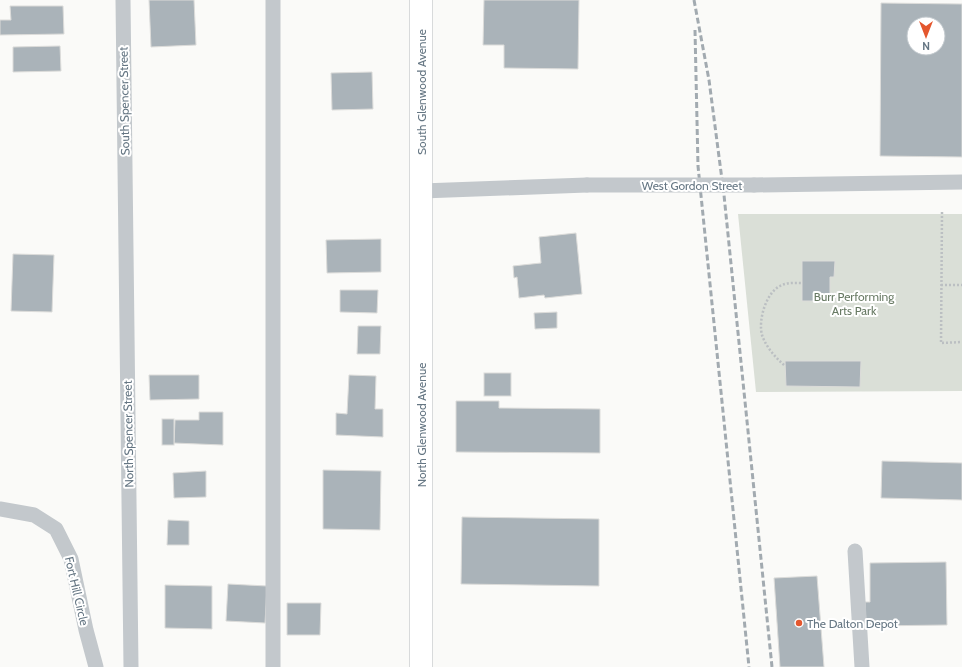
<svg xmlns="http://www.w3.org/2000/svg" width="962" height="667" font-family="Cabin,sans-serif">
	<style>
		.green { fill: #dadfd7 }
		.building { fill: #aab3b9; stroke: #dcdcda; fill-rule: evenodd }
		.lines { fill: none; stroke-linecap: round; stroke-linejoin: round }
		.primary-casing { stroke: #b5babe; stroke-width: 23 }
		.path { stroke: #bbbfc2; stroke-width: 2.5; stroke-dasharray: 2 2; stroke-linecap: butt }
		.minor { stroke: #c3c8cc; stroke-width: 15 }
		.primary { stroke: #fff; stroke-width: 22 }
		.rail { stroke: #a2aab0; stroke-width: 3; stroke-dasharray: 6 3; stroke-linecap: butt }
		.minor-bridge { stroke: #c3c8cc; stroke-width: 15 }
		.poi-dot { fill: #e4572e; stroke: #fff; stroke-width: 1.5 }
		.labels { text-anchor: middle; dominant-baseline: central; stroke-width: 4; stroke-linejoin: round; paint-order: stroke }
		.street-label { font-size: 12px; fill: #657683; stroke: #fff }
		.park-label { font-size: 12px; fill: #687a64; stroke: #fff }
		.poi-label { font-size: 12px; fill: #657683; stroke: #fff; text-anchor: start }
	</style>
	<rect width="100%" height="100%" fill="#fafaf8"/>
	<polygon class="green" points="738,214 962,214 962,391 756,392"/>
	<g class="building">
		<polygon points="149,0 194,0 196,45 151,47"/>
		<polygon points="484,0 579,0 578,69 504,68 504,45 483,45"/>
		<path d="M881 3 962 4V157L880 156ZM914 24H938V48H914Z"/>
		<polygon points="10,6 63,6 64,34 0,35 0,20 11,20"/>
		<polygon points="60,46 61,71 13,72 13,47"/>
		<polygon points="372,72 373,109 332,110 331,73"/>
		<polygon points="576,233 582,294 545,298 544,295 519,298 517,277 514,278 513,266 541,263 539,237"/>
		<polygon points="381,239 381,272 327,273 326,240"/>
		<polygon points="13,254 54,255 52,312 11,311"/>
		<polygon points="802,261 835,261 834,277 830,277 830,301 802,301"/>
		<polygon points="340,290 378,290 377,313 340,312"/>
		<polygon points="557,312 557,328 535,329 534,313"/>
		<polygon points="358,326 381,326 380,354 357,354"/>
		<polygon points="785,361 861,361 860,387 786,386"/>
		<rect x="484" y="373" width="27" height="23"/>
		<polygon points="149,375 199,375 199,399 150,400"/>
		<polygon points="349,375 376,376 375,409 383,409 383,437 336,435 336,413 347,414"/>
		<polygon points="456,401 499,401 499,408 600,409 600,453 456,452"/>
		<polygon points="199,412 223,412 223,445 174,443 175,420 199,420"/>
		<rect x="162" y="419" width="12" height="26"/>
		<polygon points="882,461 962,463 962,500 881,498"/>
		<polygon points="323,470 381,471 380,530 323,529"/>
		<polygon points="206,471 206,497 174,498 173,473"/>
		<polygon points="462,517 599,519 599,586 461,584"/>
		<polygon points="168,520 189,521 189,545 167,545"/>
		<polygon points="946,562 947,625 866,626 865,602 870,602 870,563"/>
		<polygon points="817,576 824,667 780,667 774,578"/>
		<polygon points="228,584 267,586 265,623 226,621"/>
		<polygon points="165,585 212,586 212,629 165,628"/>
		<polygon points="287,603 321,603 320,635 287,635"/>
	</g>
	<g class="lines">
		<g class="primary-casing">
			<polyline id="primary" points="421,0 421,667"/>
		</g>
		<g class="path">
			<polyline points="942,212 941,343 962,342"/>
			<polyline points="941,285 962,285"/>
			<path d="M784 365C775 357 766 347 762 335 758 320 766 293 780 286 787 282 795 283 802 283"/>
		</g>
		<g class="minor">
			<polyline points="123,0 131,667"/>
			<polyline points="754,185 962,182"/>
			<polyline points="422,191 587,185"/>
			<polyline points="0,509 34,515 56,529 71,559 86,630 96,667"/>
			<polyline points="855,551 862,667"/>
			<polyline points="273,667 273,0"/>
		</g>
		<use href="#primary" class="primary"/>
		<g class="rail">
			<polyline points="694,0 709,80 724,195 772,667"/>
			<polyline points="695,30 698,166 749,667"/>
		</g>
		<polyline class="minor-bridge" points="587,185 754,185"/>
	</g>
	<circle class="poi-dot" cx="799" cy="623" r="4"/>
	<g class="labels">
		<g class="street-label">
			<text transform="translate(421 92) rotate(-90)">South Glenwood Avenue</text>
			<text transform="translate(124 101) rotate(-91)">South Spencer Street</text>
			<text x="692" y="185">West Gordon Street</text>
			<text transform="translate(421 425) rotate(-90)">North Glenwood Avenue</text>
			<text transform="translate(128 434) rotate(-91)">North Spencer Street</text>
			<text transform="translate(77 591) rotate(77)">Fort Hill Circle</text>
		</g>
		<g class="park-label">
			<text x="854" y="296">Burr Performing<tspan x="854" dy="14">Arts Park</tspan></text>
		</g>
		<g class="poi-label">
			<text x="807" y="623">The Dalton Depot</text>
		</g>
	</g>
	<g transform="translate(926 36) rotate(180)"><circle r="19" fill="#ffffff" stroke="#c1c8cd"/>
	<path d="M0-3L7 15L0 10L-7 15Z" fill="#e4572e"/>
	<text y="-6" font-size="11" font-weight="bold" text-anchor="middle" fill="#657683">N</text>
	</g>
</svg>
